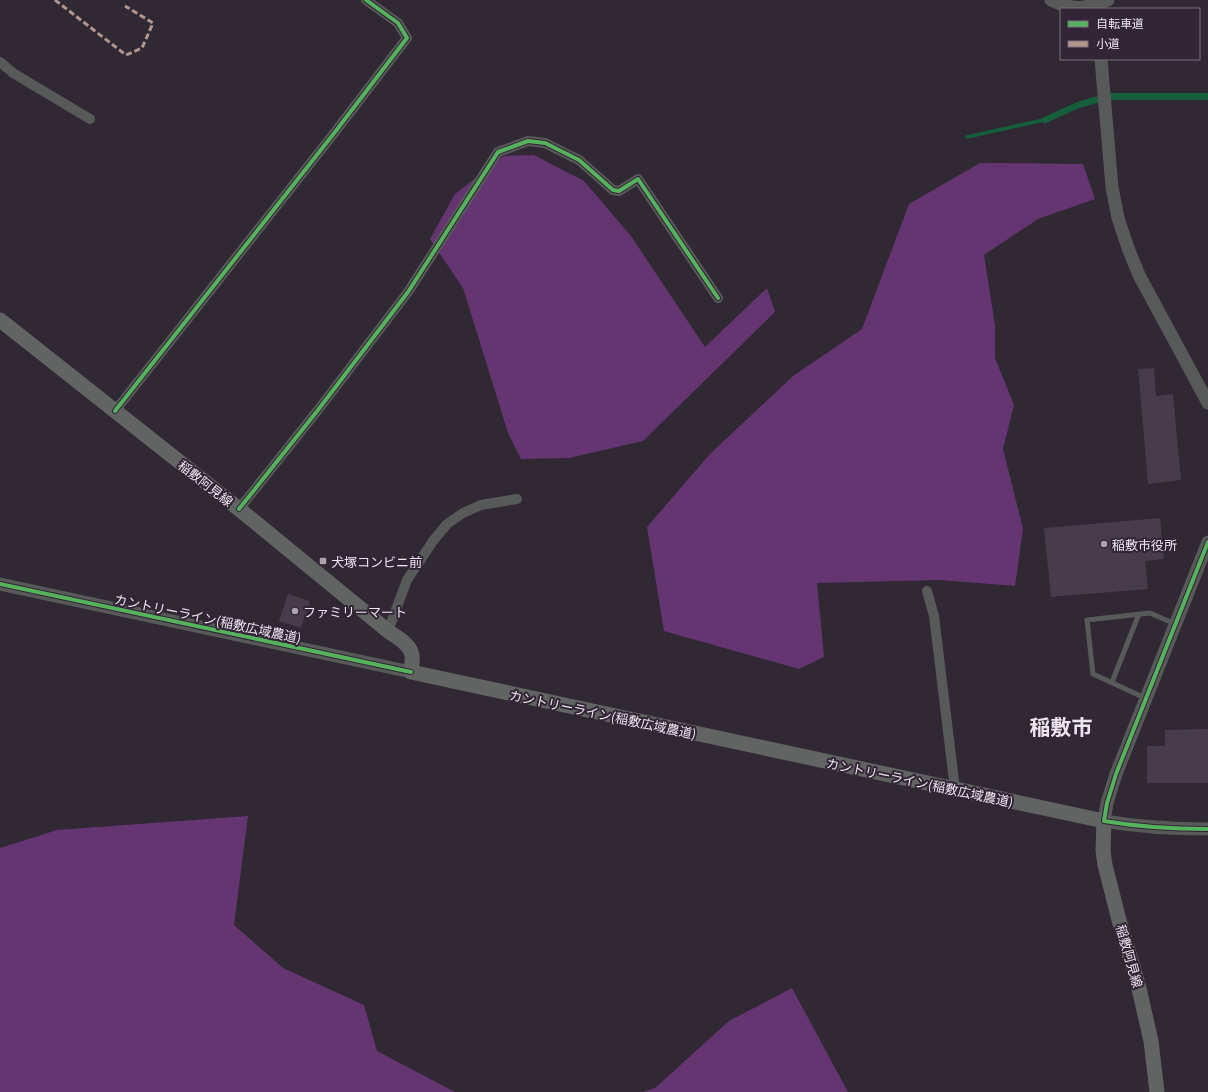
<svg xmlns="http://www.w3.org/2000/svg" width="1208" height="1092" font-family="Georgia,'Noto Sans JP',serif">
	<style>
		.forest { fill: #653572 }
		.water { fill: #155f3d }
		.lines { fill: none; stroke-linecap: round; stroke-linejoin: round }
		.stream { stroke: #155f3d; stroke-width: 3.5 }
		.building { fill: #483b4c }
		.service { stroke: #585959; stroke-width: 5 }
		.minor { stroke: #585959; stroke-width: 10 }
		.tertiary { stroke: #585959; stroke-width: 13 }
		.secondary { stroke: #626463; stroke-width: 15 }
		.quiet { stroke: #b2968c; stroke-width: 3; stroke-dasharray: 6 3; stroke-linecap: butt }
		.cycleway-casing { stroke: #322535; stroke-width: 6 }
		.cycleway { stroke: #56b35d; stroke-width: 4 }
		.poi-dot { fill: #aba3ad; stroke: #322535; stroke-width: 1.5 }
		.labels { text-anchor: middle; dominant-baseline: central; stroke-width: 4; stroke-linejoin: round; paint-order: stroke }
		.street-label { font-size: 13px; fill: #ede5ef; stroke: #322535 }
		.poi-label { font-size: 13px; fill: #ede5ef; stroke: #322535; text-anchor: start }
		.town-label { font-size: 21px; font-weight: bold; fill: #ede5ef; stroke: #322535 }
	</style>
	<rect width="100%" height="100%" fill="#302832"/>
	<g class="forest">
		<polygon points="534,155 584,181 631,236 705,347 767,288 775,312 643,441 569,458 521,459 508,433 463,288 430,239 455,194 504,156"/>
		<polygon points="980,163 1083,164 1095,199 1038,219 984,255 995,325 995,358 1014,405 1003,449 1023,529 1015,586 940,580 817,583 824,657 799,669 664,631 647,527 710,454 793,376 862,329 909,204"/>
		<polygon points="248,816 234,925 283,968 364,1005 377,1051 455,1092 0,1092 0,848 57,830"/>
		<polygon points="792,988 848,1092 643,1092 655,1088 729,1021"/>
	</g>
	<polygon class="water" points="1108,93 1208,93 1208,100 1108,100 1079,108 1044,124 1042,118 1077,102"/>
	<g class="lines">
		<polyline class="stream" points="967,137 1048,119"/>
	</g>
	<g class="building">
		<polygon points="1154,368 1156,396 1173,394 1181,480 1148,484 1138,369"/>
		<polygon points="1160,518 1164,559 1145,561 1148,589 1051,597 1044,528"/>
		<polygon points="288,594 310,601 301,628 279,621"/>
		<polygon points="1208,729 1208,783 1147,783 1147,746 1165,746 1165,730"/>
	</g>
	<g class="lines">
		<g class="service">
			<polyline points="1112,682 1139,614"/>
			<polyline points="1145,698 1093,674 1087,620 1150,613 1175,624"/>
		</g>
		<g class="minor">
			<polyline points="0,62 13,73 90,119"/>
			<polyline points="115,411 335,132 407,38 398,23 366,0"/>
			<polyline points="239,509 318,410 408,292 498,152 528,141 545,143 579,160 613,190 619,191 638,179 718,298"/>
			<polyline points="927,591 934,616 955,789"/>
			<polyline points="388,631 407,580 433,541 447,524 463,513 481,505 517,499"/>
		</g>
		<g class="tertiary">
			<path d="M1051 0C1075 11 1083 9 1108 0"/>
			<polyline points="1101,59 1112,187 1118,218 1128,248 1139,275 1208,403"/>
			<path d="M1208 542 1116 774 1107 803 1104 821C1139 827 1173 829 1208 829"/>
			<polyline points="0,584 411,672"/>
		</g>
		<path class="secondary" d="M0 320 239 509 388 631C396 637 411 644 412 656 413 661 411 667 411 672L1104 821 1103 851 1105 865 1119 920 1138 984 1151 1041 1157 1092"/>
		<polyline class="quiet" points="55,0 126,55 142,48 153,23 125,6"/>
		<g class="cycleway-casing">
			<g id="cycleway">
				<polyline points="115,411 335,132 407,38 398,23 366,0"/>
				<polyline points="239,509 318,410 408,292 498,152 528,141 545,143 579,160 613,190 619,191 638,179 718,298"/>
				<path d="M1208 542 1116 774 1107 803 1104 821C1139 827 1173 829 1208 829"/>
				<polyline points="0,584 411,672"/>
			</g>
		</g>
		<use href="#cycleway" class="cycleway"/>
	</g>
	<g class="poi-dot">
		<circle cx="1104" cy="544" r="4"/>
		<rect x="319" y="557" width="8" height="8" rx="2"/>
		<circle cx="295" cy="611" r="4"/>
	</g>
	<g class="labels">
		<g class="street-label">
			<text transform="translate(206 483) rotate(38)">稲敷阿見線</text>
			<text transform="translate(208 618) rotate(12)">カントリーライン(稲敷広域農道)</text>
			<text transform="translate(603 714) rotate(12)">カントリーライン(稲敷広域農道)</text>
			<text transform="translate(920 782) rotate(12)">カントリーライン(稲敷広域農道)</text>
			<text transform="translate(1130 956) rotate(74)">稲敷阿見線</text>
		</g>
		<g class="poi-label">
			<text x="1112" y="544">稲敷市役所</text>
			<text x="331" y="561">犬塚コンビニ前</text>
			<text x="303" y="611">ファミリーマート</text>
		</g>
		<g class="town-label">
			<text x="1061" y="726">稲敷市</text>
		</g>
	</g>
	<rect x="1060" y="8" width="140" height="52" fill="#322535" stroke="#7d727f"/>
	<rect x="1068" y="21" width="20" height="6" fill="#56b35d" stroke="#7d727f"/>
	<text x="1096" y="28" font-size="12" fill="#ede5ef">自転車道</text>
	<rect x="1068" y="41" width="20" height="6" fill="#b2968c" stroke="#7d727f"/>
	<text x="1096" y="48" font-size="12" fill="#ede5ef">小道</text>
</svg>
